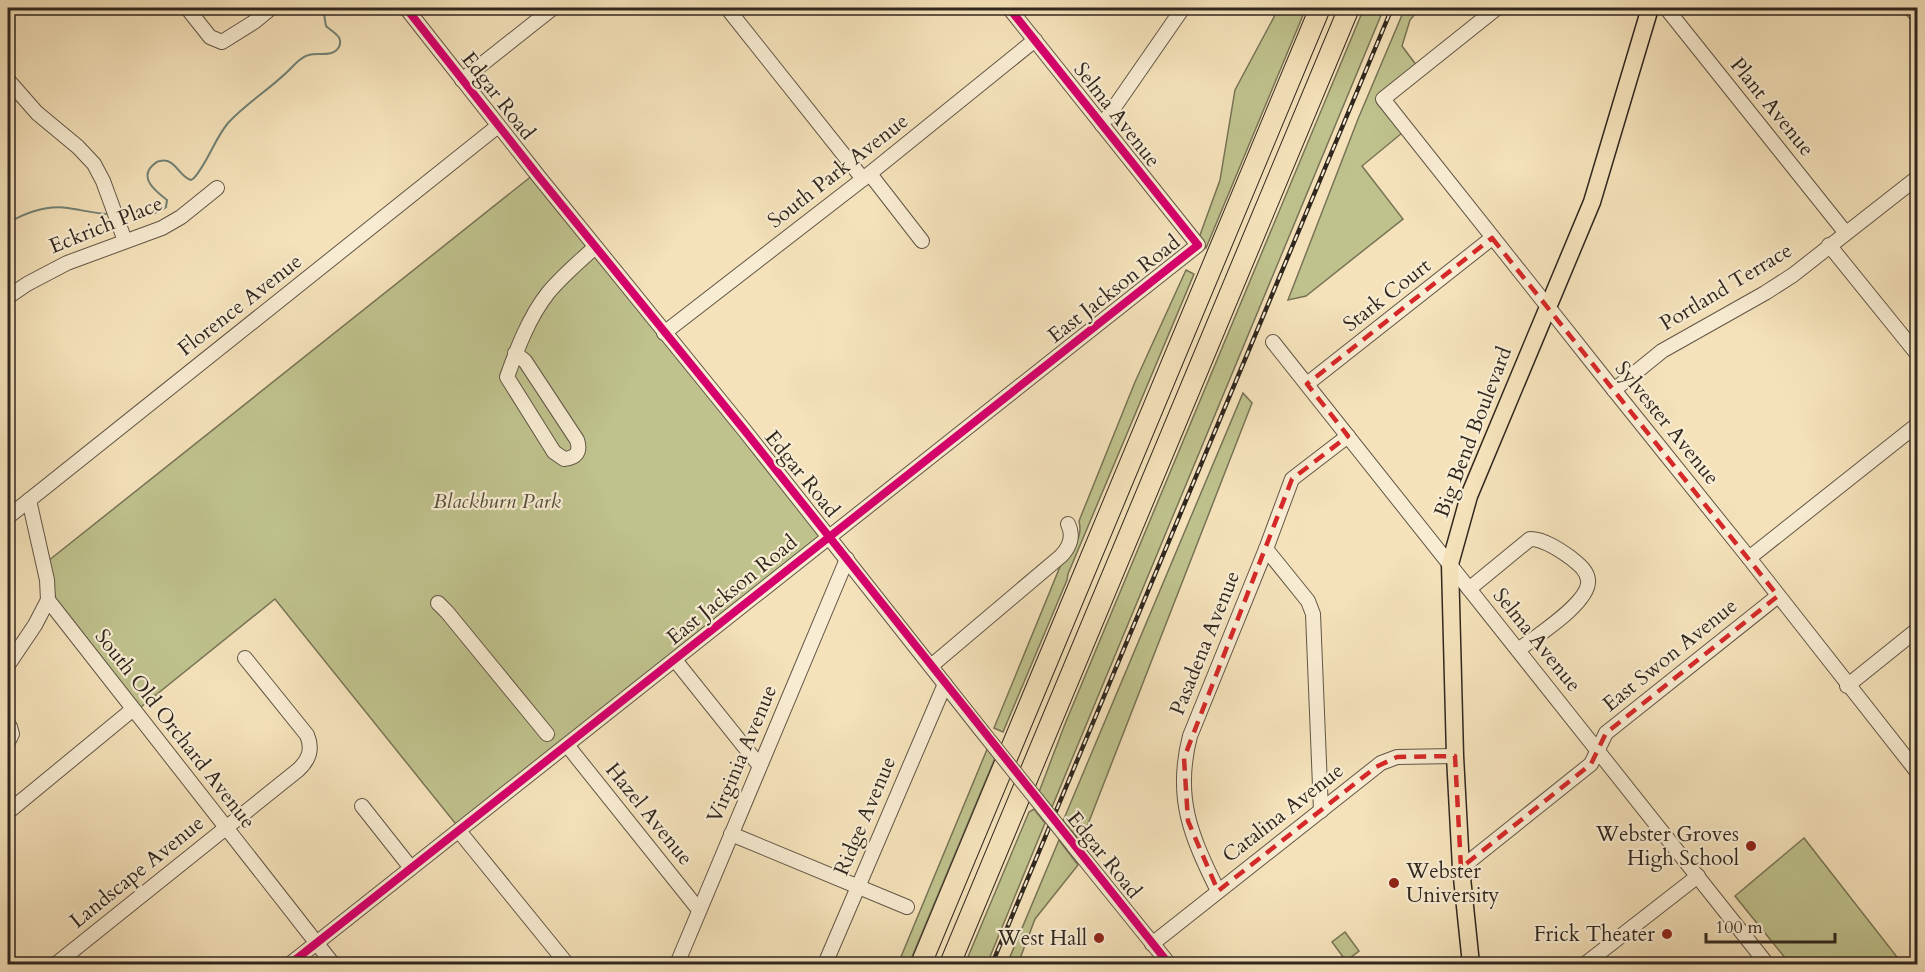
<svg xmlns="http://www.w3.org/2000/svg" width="1925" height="972" font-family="Cardo,serif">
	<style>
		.green { fill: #bfc28d; stroke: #787456; stroke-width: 1.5 }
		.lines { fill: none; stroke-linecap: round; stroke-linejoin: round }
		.stream { stroke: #718276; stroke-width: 2 }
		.minor-casing { stroke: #615646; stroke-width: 16 }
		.major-casing { stroke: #30271f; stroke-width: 19 }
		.highway-casing { stroke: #30271f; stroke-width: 22 }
		.minor { stroke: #f8ecd2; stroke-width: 14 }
		.major { stroke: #f5e2ba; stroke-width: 16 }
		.highway { stroke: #f5e2ba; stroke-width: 20 }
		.rail-casing { stroke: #30271f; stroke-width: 4.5 }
		.rail { stroke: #f8ecd2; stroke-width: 2; stroke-dasharray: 7; stroke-linecap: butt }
		.minor-bridge-casing { stroke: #615646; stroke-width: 16; stroke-linecap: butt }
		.minor-bridge { stroke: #f8ecd2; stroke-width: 14 }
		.cycleway-casing { stroke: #f8ecd2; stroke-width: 11 }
		.cycleway { stroke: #d6006c; stroke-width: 8 }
		.marked { fill: none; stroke: #d62828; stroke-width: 4.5; stroke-dasharray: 12 8; stroke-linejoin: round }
		.poi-dot { fill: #8f2418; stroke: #f8ecd2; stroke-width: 2 }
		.labels { text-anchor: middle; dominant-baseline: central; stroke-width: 4.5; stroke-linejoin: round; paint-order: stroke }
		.street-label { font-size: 21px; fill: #30271f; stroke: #f8ecd2 }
		.park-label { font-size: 21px; font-style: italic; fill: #544e3a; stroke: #f8ecd2 }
		.poi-label { font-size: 21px; fill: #30271f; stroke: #f8ecd2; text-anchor: end }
	</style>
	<rect width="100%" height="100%" fill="#f5e2ba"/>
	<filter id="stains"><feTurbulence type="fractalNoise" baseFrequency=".00333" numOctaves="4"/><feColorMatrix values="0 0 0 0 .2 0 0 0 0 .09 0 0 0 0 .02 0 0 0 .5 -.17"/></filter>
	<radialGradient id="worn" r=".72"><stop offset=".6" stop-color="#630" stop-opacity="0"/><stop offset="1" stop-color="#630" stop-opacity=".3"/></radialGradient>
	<g class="green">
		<polygon points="1276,8 1306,8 1206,248 1198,237 1200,235 1220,180 1235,90 1274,17"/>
		<polygon points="1364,8 1384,8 1052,807 1039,792 1065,724"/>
		<polygon points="1405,8 1420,8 1410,20 1402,46 1417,66 1378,99 1377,103 1402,133 1362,166 1403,219 1306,296 1288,300 1358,119"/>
		<polygon points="533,175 825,536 459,828 275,599 136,711 57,606 48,561"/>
		<path d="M1186 270 1194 274 1068 574 1067 580 1003 732 994 728 1064 557C1075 544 1083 538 1079 521L1135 382Z"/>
		<polygon points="1243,393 1252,403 1081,842 1063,821"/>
		<polygon points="988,747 995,758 909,964 898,964"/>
		<polygon points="1034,809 1045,823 987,964 965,964 1029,812"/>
		<polygon points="1804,838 1897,957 1888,964 1790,964 1735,896"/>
		<polygon points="1059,840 1078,865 1035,919 1018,964 1007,964"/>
		<polygon points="1345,932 1359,951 1346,961 1332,942"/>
	</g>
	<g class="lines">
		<g class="stream">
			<path d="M120 213C135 213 154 218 166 207L167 200C157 192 139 179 152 166 154 164 157 161 160 161 175 157 179 177 191 180L194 178C208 162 214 140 228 123 248 101 274 87 294 65 298 61 303 56 309 55 319 52 332 58 339 47 344 36 332 32 326 26L323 8"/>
			<path d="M8 223C25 213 47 205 68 208 82 210 96 214 111 214"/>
		</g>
		<g class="minor-casing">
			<g id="minor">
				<polyline points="187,8 210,37 222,42 254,22 271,8"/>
				<polyline points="406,8 539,177 745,431 981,730"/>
				<polyline points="727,8 863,179"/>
				<polyline points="1497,8 1383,99 1614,390 1749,558 1918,773"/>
				<polyline points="1666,8 1845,232"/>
				<polyline points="1910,8 1918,16"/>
				<polyline points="8,80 37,113 78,147 94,164 103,181 125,241"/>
				<polyline points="462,80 553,8"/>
				<polyline points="1102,125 1183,8"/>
				<polyline points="870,174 922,241"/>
				<polyline points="1829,245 1918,355"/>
				<polyline points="8,297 27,284 67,263 162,228 181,217 217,188"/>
				<polyline points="664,333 863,179 1035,40"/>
				<polyline points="1273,342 1767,964"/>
				<path d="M515 353 525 361 577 440C581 452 576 458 564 459L554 452 507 377C517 349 529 317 548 293 562 276 579 262 595 247"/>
				<polyline points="1307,384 1492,238"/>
				<polyline points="1614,390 1662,351 1765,293 1793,275 1918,177"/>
				<polyline points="29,500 47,580 48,600 333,964"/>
				<polyline points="8,517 498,126"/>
				<polyline points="1266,549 1308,601 1313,614 1321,811"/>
				<polyline points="1749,558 1918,424"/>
				<path d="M1469 589 1530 539C1544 539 1560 550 1571 558 1578 564 1587 570 1588 580 1591 602 1535 637 1518 650"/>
				<polyline points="438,603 447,612 547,734"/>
				<polyline points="675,660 759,765"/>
				<polyline points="8,665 35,625 48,600"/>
				<path d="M931 666 1061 556C1070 547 1074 536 1068 524"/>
				<polyline points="1847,686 1918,629"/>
				<polyline points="8,724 10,727 12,734 8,742"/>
				<polyline points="567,745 699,910"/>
				<polyline points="362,806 411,868"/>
				<polyline points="8,812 132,710"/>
				<polyline points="459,831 567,964"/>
				<polyline points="731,834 907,907"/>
				<polyline points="1073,845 1169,964"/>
				<polyline points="1461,868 1591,764 1606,733 1778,596"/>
				<path d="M1218 891C1191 836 1174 798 1190 736L1266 549 1292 479 1348 436"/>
				<polyline points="1152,944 1381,763 1397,757 1455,756"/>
				<path d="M56 964 298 770C309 760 313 749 307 735L245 658"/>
				<polyline points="290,964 1198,245 1009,8"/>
				<polyline points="677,964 847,559"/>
				<polyline points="825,964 945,684"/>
				<polyline points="1585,964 1698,876"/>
			</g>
		</g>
		<g class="major-casing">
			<polyline id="major" points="1471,964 1461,868 1455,756 1450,564 1469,496 1592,202 1650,8"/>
		</g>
		<g class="highway-casing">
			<g id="highway">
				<polyline points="921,964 1320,8"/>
				<polyline points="950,964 1349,8"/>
			</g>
		</g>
		<use href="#minor" class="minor"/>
		<use href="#major" class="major"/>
		<use href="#highway" class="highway"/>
		<g class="rail-casing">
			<polyline id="rail" points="992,964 1392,8"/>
		</g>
		<use href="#rail" class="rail"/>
		<g class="minor-bridge-casing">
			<polyline id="minor-bridge" points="981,730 1073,845"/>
		</g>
		<use href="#minor-bridge" class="minor-bridge"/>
		<g class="cycleway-casing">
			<g id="cycleway">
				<polyline points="406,8 539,177 745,431 1169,964"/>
				<polyline points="290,964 1198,245 1009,8"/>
			</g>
		</g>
		<use href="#cycleway" class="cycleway"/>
	</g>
	<path class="marked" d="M1492 238 1778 596 1606 733 1591 764 1461 868 1455 756 1397 757 1376 767 1218 891 1188 821 1184 758 1292 479 1348 436 1307 384Z"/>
	<g class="poi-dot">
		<circle cx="1751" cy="846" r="6"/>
		<circle cx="1394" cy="883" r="6"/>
		<circle cx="1667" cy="934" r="6"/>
		<circle cx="1099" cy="938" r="6"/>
	</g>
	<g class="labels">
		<g class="street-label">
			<text transform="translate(498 96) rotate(52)">Edgar Road</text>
			<text transform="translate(1772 107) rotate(51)">Plant Avenue</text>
			<text transform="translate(1117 115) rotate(52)">Selma Avenue</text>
			<text transform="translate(838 171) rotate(-38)">South Park Avenue</text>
			<text transform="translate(106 225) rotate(-22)">Eckrich Place</text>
			<text transform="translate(1726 287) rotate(-31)">Portland Terrace</text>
			<text transform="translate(1114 289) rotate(-38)">East Jackson Road</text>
			<text transform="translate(1387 295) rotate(-38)">Stark Court</text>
			<text transform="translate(240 305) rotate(-38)">Florence Avenue</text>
			<text transform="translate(1667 423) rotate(51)">Sylvester Avenue</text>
			<text transform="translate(1473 432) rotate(-69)">Big Bend Boulevard</text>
			<text transform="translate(802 474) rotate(51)">Edgar Road</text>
			<text transform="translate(732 590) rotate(-39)">East Jackson Road</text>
			<text transform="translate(1537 640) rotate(51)">Selma Avenue</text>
			<text transform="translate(1205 643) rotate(-68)">Pasadena Avenue</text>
			<text transform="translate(1670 655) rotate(-39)">East Swon Avenue</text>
			<text transform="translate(175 729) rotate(52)">South Old Orchard Avenue</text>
			<text transform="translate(742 754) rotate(-67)">Virginia Avenue</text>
			<text transform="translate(1283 813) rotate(-38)">Catalina Avenue</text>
			<text transform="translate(649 814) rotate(51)">Hazel Avenue</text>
			<text transform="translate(865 816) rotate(-67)">Ridge Avenue</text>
			<text transform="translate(1104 855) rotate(51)">Edgar Road</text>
			<text transform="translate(137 872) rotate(-39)">Landscape Avenue</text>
		</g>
		<g class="park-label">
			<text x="497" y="501">Blackburn Park</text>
		</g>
		<g class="poi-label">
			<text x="1739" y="834">Webster Groves<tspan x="1739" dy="24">High School</tspan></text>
			<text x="1406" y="871" text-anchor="start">Webster<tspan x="1406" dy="24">University</tspan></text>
			<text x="1655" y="934">Frick Theater</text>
			<text x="1087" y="938">West Hall</text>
		</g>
	</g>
	<rect width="1925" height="972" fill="none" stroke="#f5e2ba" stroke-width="30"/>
	<rect x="9" y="9" width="1907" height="954" fill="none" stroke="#30271f" stroke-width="3"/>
	<rect x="15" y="15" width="1895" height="942" fill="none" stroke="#30271f" stroke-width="1.5"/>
	<path d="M1706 933v9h129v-9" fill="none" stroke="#30271f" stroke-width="3"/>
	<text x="1715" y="933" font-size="18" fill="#30271f" stroke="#f8ecd2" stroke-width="4.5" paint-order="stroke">100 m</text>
	<rect width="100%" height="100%" filter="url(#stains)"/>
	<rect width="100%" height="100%" fill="url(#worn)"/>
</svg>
